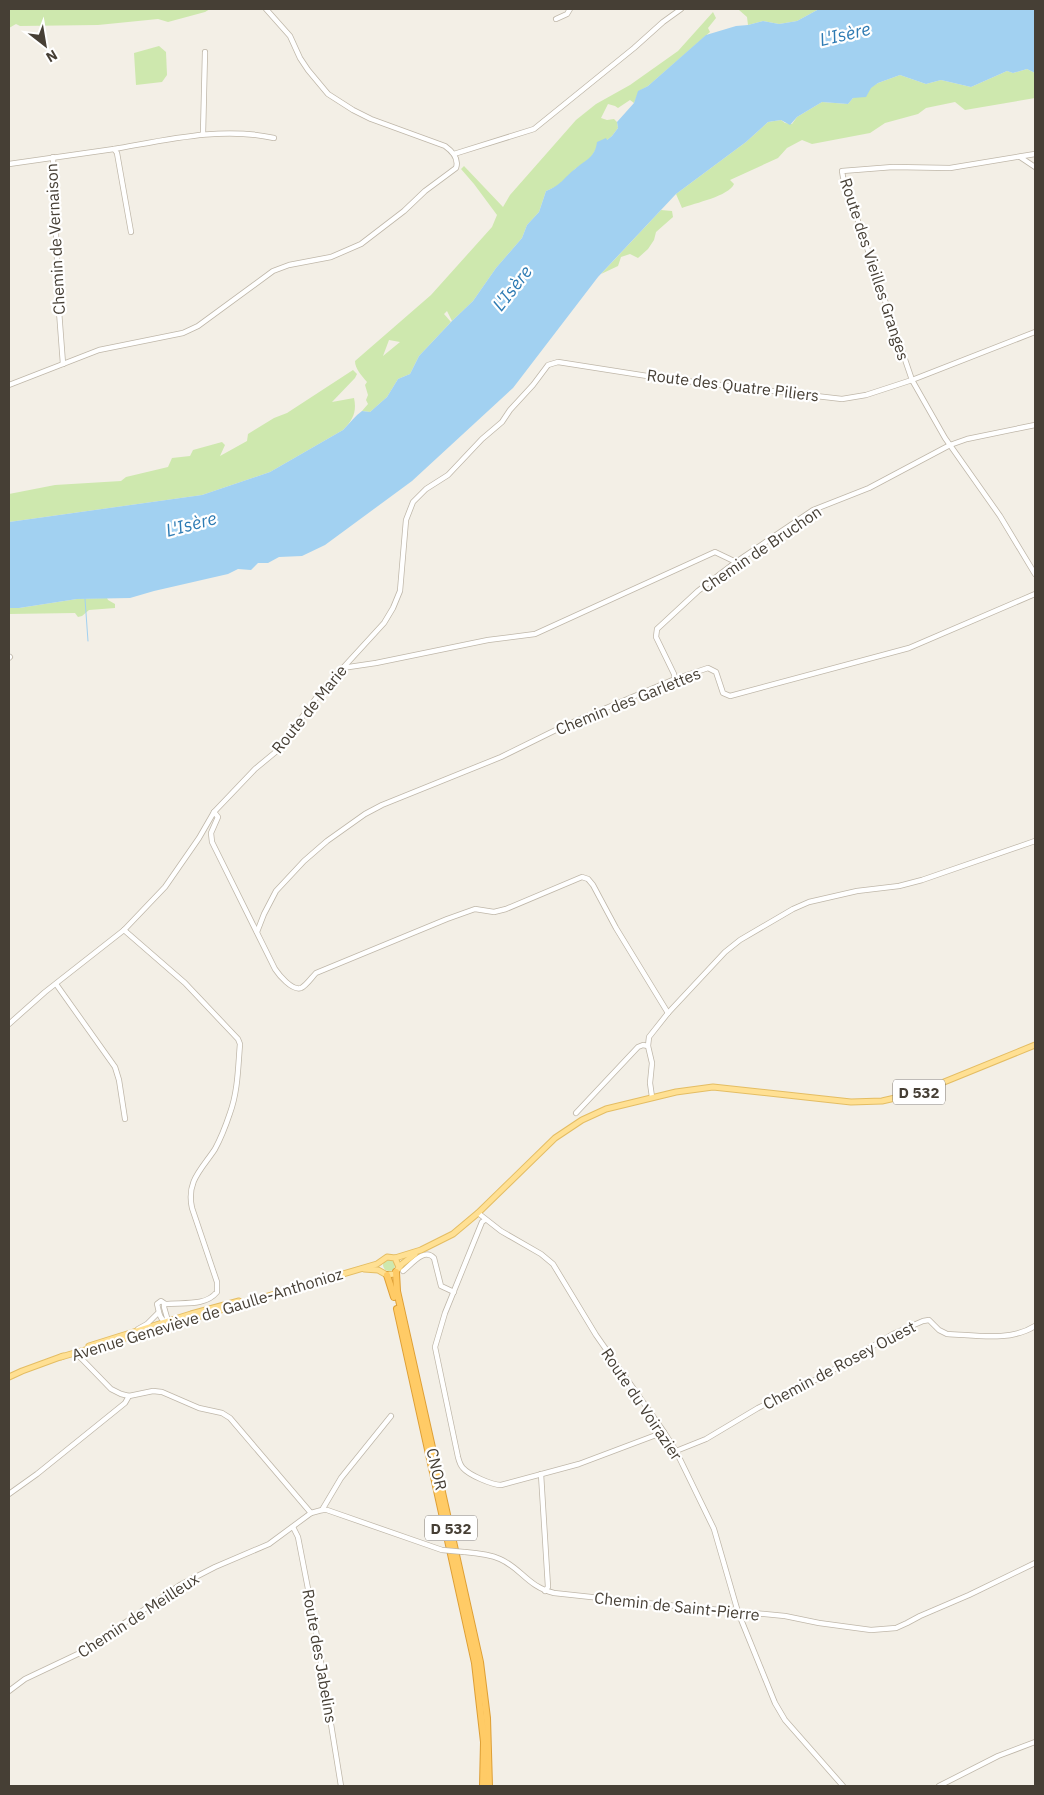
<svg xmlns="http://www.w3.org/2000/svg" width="1044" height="1795" font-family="'IBM Plex Sans',sans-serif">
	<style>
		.green { fill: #cee8ae; fill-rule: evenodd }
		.water { fill: #a2d1f1 }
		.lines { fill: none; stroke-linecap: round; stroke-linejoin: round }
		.stream { stroke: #a2d1f1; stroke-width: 1 }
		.minor-casing { stroke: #bfb7a9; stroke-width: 6 }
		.major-casing { stroke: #e4bd63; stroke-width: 7 }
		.highway-casing { stroke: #de9f35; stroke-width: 8 }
		.minor { stroke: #fff; stroke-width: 4.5 }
		.major { stroke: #ffe093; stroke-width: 5 }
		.highway { stroke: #ffcb66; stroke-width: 6 }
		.minor-bridge-casing { stroke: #bfb7a9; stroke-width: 6; stroke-linecap: butt }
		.minor-bridge { stroke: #fff; stroke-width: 4.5 }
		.labels { text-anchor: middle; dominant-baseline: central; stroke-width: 4.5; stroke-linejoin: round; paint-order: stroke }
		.shield { fill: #fff; stroke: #7e7972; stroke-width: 1 }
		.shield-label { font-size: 15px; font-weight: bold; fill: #463f35 }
		.street-label { font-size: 16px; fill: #463f35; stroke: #fff }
		.water-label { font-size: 18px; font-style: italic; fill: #2e7bb3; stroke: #fff }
	</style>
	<rect width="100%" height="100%" fill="#f3efe6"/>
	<g class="green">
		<polygon points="9,9 210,9 205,12 168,22 158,19 98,25 20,26 16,24 9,28"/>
		<polygon points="743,9 819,9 797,21 779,24 763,21 748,25 747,17 739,10"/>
		<path d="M713 12 716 18 708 28 710 32 648 86 639 91 634 103 630 100 618 108 615 106 608 104 601 118 607 120 614 119 617 122 618 128 612 136 596 149 590 159 575 169 560 185 546 191 539 212 527 225 522 238 496 268 473 301 452 321 447 311 444 314 451 322 419 356 410 374 398 379 387 397 370 412 362 411 368 404 366 400 368 395 365 385 367 382C362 376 355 369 355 361L431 295 492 227 497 215 474 184 461 169 464 166 503 207 510 195 576 120 596 104 630 85 678 51ZM389 340 400 342 383 356Z"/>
		<polygon points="159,46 166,52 167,75 162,82 136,85 134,53"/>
		<path d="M1027 69 1035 73V98L965 110 955 102 926 108 918 114 885 123 870 133 812 144 802 140 787 148 778 158 730 180 734 184C729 196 695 203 682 208L676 194 746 142 768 122 781 120 785 123 792 124 797 117 822 102 848 104 853 98 878 83 900 75 926 84 941 80 971 87 1007 71 1013 73Z"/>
		<polygon points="661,210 672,211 673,217 656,232 654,240 648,249 638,258 630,254 621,257 618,266 601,274"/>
		<path d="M353 370 357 374 355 378 332 402 354 398C357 412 353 420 343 430L270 472 202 495 9 522V494L55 485 121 481 126 477 168 467 172 458 190 456 193 450 222 442 225 445 220 456 247 441 248 434 274 418 287 413Z"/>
		<polygon points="107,598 108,600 115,604 115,608 89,610 82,616 78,617 75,613 9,614 9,608 19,608 77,599"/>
		<circle cx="389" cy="1265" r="6"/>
	</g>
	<path class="water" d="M819 9H1035V73L1027 69 1013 73 1007 71 971 87 941 80 926 84 900 75 878 83 871 88 866 97 853 98 848 104 822 102 797 117 790 125 781 120 768 122 746 142 676 194 598 277 513 388 412 481 325 545 302 556 279 557 268 563H258L251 570 238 569 228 574 154 591 130 598 77 599 19 608H9V522L202 495 270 472 343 430C350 423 355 416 362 411L370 412 387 397 398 379 410 374 419 356 452 321 473 301 496 268 522 238 527 225 539 212 546 191C563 184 562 179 575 169 585 160 595 158 597 142L606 138 607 140 612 136 618 128 617 122 634 103 638 91 648 86 706 35 736 26 748 25 763 21 779 24 797 21Z"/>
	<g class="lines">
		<polyline class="stream" points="85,599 88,641"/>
		<g class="minor-casing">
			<g id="minor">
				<polyline points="556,19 567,14 570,9"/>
				<polyline points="203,134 205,52"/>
				<path d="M114 149C166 140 222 126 274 138"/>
				<polyline points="454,154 534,129 634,48 663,22 681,9"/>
				<polyline points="1035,154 950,168 893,167 842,171 843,177 912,380 945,438 1000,516 1035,574"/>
				<polyline points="53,157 59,311 63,364"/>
				<polyline points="1020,157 1035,167"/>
				<polyline points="9,164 114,149 117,153 131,232"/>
				<path d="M9 385 99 350 183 333 198 326 273 271 289 265 331 257 361 244 404 211 425 191 456 168C459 159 452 151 445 146L371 119 353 110 328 94 308 70 300 58 290 36 266 9"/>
				<polyline points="9,658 10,657"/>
				<polyline points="342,668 376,663 488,640 535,634 715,552 736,562"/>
				<polyline points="675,679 674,674 656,637 657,629 698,591 736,562 813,510 869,488 950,445 967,439 1035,425"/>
				<path d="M214 812 218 817 211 833 212 842 275 969C279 975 292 991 301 988 306 986 312 977 316 973L447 919 475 909 494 912 506 909 582 877 588 879 593 885 616 928 668 1013"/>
				<path d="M124 930 185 983 238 1039 240 1044C238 1067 238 1091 230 1113 226 1125 221 1138 215 1149 202 1169 186 1181 192 1208L217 1282V1292C205 1307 182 1302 165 1304"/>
				<polyline points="257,932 264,914 276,891 304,861 327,841 365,814 382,805 501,757 566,725 675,679 708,668 716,672 723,693 730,696 909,648 1035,594"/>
				<polyline points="56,984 115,1067 119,1080 125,1119"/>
				<polyline points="9,1024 45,992 124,930 165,887 199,838 214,812 255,769 278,750 319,694 384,623 393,608 400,591 406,520 413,502 426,489 448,475 482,439 502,422 510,410 533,385 548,365 558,362 660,378 842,399 866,395 912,380 1035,332"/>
				<polyline points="652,1097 650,1083 652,1063 648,1046 649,1037 668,1013 725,952 740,940 793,909 809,902 857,891 899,886 922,880 1035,841"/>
				<polyline points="576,1113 638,1047 643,1045 648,1046"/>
				<polyline points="478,1213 501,1231 541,1254 553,1264 596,1335 664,1432 676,1451 714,1529 738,1612 775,1703 785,1720 843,1786"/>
				<path d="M485 1220 482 1222 445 1313 435 1347 458 1457C459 1461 460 1465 463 1468 469 1475 492 1485 501 1485L579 1464 664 1432"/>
				<path d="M403 1271C411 1265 424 1247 434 1258L441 1286 454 1292"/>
				<path d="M166 1322C159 1319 159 1311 157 1304L161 1301 164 1303V1307L168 1321 167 1323"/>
				<polyline points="138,1329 147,1324 158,1313"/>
				<polyline points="76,1353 111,1389 121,1394 129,1396 153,1391 162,1392 199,1408 222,1413 230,1418 311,1513"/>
				<path d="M676 1451 706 1439 758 1408 823 1376 893 1334 923 1321 929 1320 939 1330 947 1334C975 1335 1010 1342 1035 1326"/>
				<polyline points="541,1474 548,1587 545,1591"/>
				<polyline points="9,1494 37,1474 125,1403 129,1396"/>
				<polyline points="322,1510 341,1478 391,1416"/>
				<polyline points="293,1527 298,1537 315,1625 341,1786"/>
				<path d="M464 1552C476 1553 489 1554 500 1559 521 1568 528 1587 554 1593L656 1604 785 1616 819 1623 871 1630 896 1628 907 1623 920 1616 969 1595 1035 1563"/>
				<polyline points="9,1691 25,1679 82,1652 180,1585 215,1567 269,1544 311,1513 322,1510 327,1510 442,1550"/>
				<polyline points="939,1786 998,1756 1035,1742"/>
			</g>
		</g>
		<g class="major-casing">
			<g id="major">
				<polyline points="395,1258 421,1250 453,1234 478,1213 555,1138 582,1120 606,1109 676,1092 713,1087 851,1102 882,1101 917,1093 1035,1045"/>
				<polyline points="364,1269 378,1270 387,1275 394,1274 402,1264 415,1254"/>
				<polyline points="89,1346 191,1314 239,1301"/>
				<polyline points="61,1357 377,1264 387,1257 395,1258 399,1267"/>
				<polyline points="9,1377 22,1371 63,1356"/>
			</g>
		</g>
		<g class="highway-casing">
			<g id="highway">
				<polyline points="396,1272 397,1291 480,1662 487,1718 489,1786"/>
				<polyline points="387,1275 394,1297"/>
				<polyline points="397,1309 475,1663 484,1742 483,1786"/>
			</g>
		</g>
		<use href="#minor" class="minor"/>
		<use href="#major" class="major"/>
		<use href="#highway" class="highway"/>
		<g class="minor-bridge-casing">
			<polyline id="minor-bridge" points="442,1550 464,1552"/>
		</g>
		<use href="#minor-bridge" class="minor-bridge"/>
	</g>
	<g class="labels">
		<g class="shield">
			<rect x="893" y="1079.5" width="52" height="25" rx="4"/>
			<rect x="425" y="1515.5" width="52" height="25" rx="4"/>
		</g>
		<g class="shield-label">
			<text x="919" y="1092">D 532</text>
			<text x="451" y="1528">D 532</text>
		</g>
		<g class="street-label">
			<text transform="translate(55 239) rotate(-93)">Chemin de Vernaison</text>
			<text transform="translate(875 269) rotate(72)">Route des Vieilles Granges</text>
			<text transform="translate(733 385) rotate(7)">Route des Quatre Piliers</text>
			<text transform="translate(761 549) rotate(-34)">Chemin de Bruchon</text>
			<text transform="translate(628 701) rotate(-22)">Chemin des Garlettes</text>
			<text transform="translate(309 709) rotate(-51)">Route de Marie</text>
			<text transform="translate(207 1314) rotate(-17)">Avenue Geneviève de Gaulle-Anthonioz</text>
			<text transform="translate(839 1365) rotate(-28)">Chemin de Rosey Ouest</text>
			<text transform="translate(642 1404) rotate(56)">Route du Voirazier</text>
			<text transform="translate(437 1469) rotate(77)">CNOR</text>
			<text transform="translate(677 1606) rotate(6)">Chemin de Saint-Pierre</text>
			<text transform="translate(138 1615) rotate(-33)">Chemin de Meilleux</text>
			<text transform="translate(320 1656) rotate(80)">Route des Jabelins</text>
		</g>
		<g class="water-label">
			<text transform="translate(845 34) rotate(-13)">L'Isère</text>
			<text transform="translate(512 288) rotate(-52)">L'Isère</text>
			<text transform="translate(191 524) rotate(-15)">L'Isère</text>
		</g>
	</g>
	<rect width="1044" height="1795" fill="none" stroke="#463f35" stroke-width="20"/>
	<g transform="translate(45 45) rotate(149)" stroke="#ffffff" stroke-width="4" paint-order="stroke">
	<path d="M0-4L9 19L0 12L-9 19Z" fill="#463f35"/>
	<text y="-8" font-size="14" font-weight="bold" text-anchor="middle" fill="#463f35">N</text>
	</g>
</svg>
